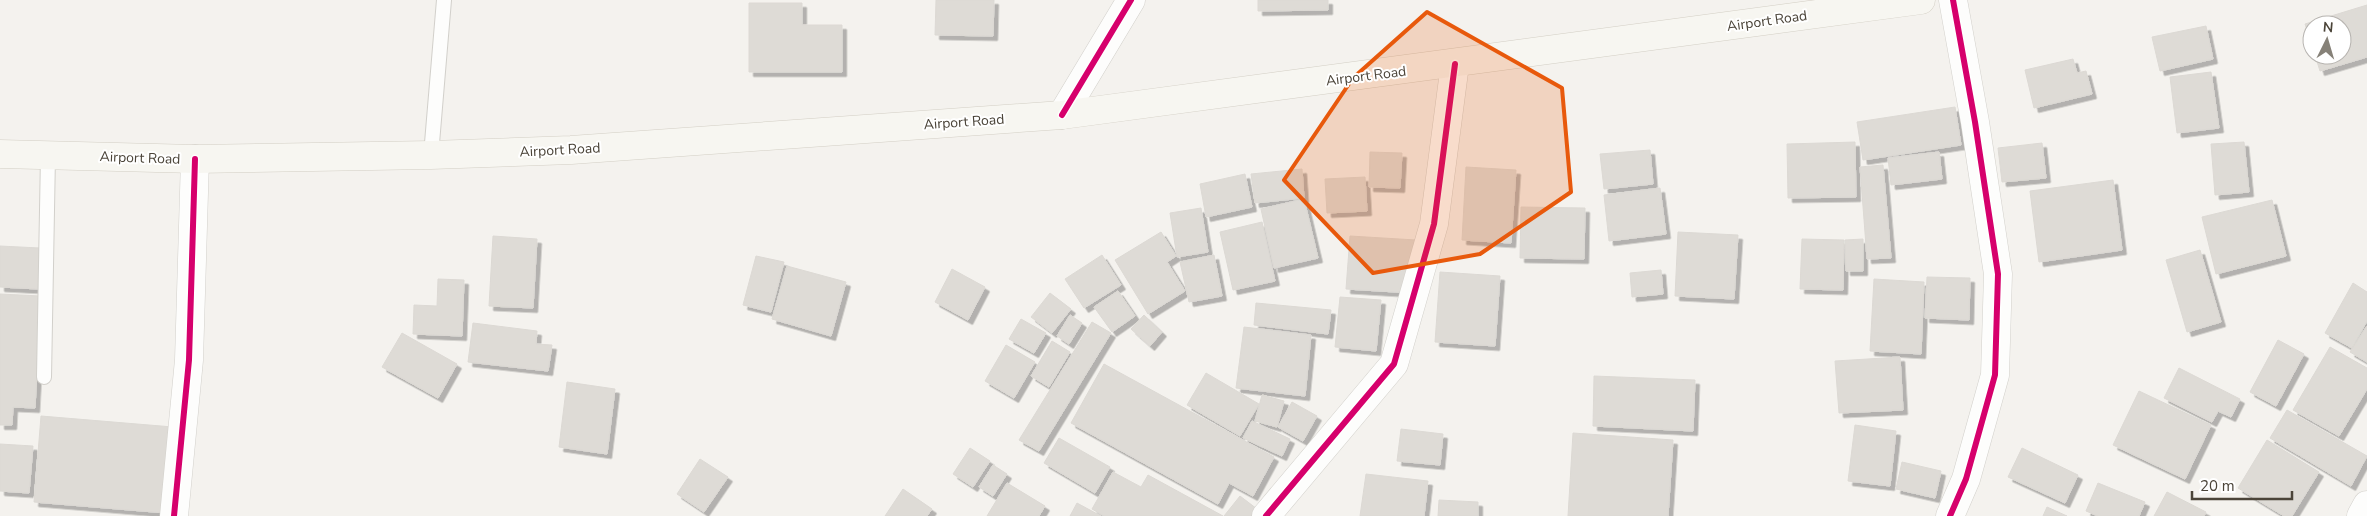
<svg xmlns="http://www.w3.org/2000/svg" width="2367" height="516" font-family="'Nunito Sans',sans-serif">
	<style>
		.building { fill: #dedbd6; stroke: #dcd9d4; filter: url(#shadow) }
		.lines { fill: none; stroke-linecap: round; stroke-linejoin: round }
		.lane-casing { stroke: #d2d0cb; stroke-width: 16 }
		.street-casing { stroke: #d2d0cb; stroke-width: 29 }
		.secondary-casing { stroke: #d3cfc5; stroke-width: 29 }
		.lane { stroke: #fdfdfc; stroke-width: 14 }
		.street { stroke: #fdfdfc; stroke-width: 28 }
		.secondary { stroke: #f7f6f1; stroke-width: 28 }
		.cycleway-casing { stroke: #fff; stroke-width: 9 }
		.cycleway { stroke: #d6006c; stroke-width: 6 }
		.marked { fill: #e8590c; fill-opacity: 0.2; stroke: #e8590c; stroke-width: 4; stroke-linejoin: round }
		.labels { text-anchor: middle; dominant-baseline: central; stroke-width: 4; stroke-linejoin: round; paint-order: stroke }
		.street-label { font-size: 14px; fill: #4b4439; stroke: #fff }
	</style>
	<defs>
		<filter id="shadow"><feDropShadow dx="4.5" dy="4.5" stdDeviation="0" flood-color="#0004"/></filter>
	</defs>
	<rect width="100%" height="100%" fill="#f4f2ee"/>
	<g class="building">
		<polygon points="936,0 994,0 993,36 935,35"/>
		<polygon points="1258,0 1328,0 1328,10 1258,11"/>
		<polygon points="749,3 802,3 802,25 842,25 842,72 749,72"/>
		<polygon points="2367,5 2367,57 2320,71 2315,55 2342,55 2342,25 2312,25 2312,46 2305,24"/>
		<polygon points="2206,26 2213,59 2160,71 2152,37"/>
		<polygon points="2073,59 2077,73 2086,71 2092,94 2034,108 2025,70"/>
		<polygon points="2211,72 2219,128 2177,133 2170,77"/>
		<polygon points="1955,107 1961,145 1863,160 1857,122"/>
		<polygon points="1855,142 1856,197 1788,198 1787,144"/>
		<polygon points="2244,142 2249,192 2215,195 2211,144"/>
		<polygon points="2042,143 2046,178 2002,182 1998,148"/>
		<polygon points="1650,150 1653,184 1604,189 1600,154"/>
		<polygon points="1370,152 1402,153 1400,188 1369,187"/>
		<polygon points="1939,152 1942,179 1891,185 1888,158"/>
		<polygon points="1883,165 1891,258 1867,259 1860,167"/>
		<polygon points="1466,167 1516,170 1511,243 1462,240"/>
		<polygon points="1302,169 1304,198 1255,203 1251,174"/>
		<polygon points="1245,174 1252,207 1206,217 1200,184"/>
		<polygon points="1365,177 1367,211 1327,213 1325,179"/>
		<polygon points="2113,180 2122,250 2039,262 2030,191"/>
		<polygon points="1660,188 1666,234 1609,241 1604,195"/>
		<polygon points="1304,199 1318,258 1274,268 1261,209"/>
		<polygon points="2272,200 2286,256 2216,274 2202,217"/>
		<polygon points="1521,207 1585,208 1584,259 1520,258"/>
		<polygon points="1201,208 1208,252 1177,257 1170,213"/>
		<polygon points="1262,222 1275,281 1233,290 1220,232"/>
		<polygon points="1161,232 1176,256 1167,262 1185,291 1148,314 1115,260"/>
		<polygon points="1678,232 1738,235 1734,299 1675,296"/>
		<polygon points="493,236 537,239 533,308 489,306"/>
		<polygon points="1350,236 1416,240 1412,293 1346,289"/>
		<polygon points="1802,239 1844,240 1843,290 1800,289"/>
		<polygon points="1863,239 1863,271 1846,271 1845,240"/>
		<polygon points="0,246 40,248 38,289 0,287"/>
		<polygon points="2200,250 2221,322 2187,332 2166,260"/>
		<polygon points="1102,255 1121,285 1084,308 1065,279"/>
		<polygon points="1214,255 1222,296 1189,302 1180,262"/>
		<polygon points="756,256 784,262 771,312 743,305"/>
		<polygon points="787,266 846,282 831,336 772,319"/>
		<polygon points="952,269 985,287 968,320 935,302"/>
		<polygon points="1661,270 1663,294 1632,297 1630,273"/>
		<polygon points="1440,272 1500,276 1495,346 1435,342"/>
		<polygon points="1927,277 1970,278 1969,320 1925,318"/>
		<polygon points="438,279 464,280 462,336 413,334 414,305 437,306"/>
		<polygon points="1874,279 1924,282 1921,354 1870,351"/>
		<polygon points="2353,283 2367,292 2367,321 2352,348 2325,333"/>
		<polygon points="1118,291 1135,316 1112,332 1094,307"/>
		<polygon points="1050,293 1071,309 1052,333 1031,317"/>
		<polygon points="0,294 41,296 35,408 13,407 12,425 0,425"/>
		<polygon points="1340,297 1381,300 1376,351 1335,347"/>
		<polygon points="1256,303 1331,310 1328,334 1254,325"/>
		<polygon points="1070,315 1082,323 1069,344 1057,336"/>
		<polygon points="1144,315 1162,332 1150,346 1131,329"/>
		<polygon points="1021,319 1046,333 1034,353 1009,339"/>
		<polygon points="1092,322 1111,333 1039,451 1019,440"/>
		<polygon points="473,323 537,331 536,344 552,345 548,371 468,362"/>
		<polygon points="2367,326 2367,362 2350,352"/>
		<polygon points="1244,327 1311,335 1305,396 1236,388"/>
		<polygon points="402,333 457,364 438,398 382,367"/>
		<polygon points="2278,340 2304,354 2276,406 2250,392"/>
		<polygon points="1052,341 1070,352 1049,387 1031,376"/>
		<polygon points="1006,345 1035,362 1014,398 985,381"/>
		<polygon points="2330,347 2367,368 2367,389 2339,436 2293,410"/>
		<polygon points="1900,357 1903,410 1839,413 1835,361"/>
		<polygon points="1104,364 1274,457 1253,496 1229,483 1218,504 1071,423"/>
		<polygon points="2179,368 2240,399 2231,417 2218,411 2212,422 2164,398"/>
		<polygon points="1206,373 1259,404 1240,436 1187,405"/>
		<polygon points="1594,376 1695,380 1693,431 1593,426"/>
		<polygon points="567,382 615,389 607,454 559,447"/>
		<polygon points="2139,391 2211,425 2185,479 2113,445"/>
		<polygon points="1262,395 1284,401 1277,427 1255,421"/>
		<polygon points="1292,402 1317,416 1303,441 1278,427"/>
		<polygon points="2287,410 2367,456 2351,486 2270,438"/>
		<polygon points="41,416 173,427 166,513 34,502"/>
		<polygon points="1252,421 1290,439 1282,456 1243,438"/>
		<polygon points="1855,425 1896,431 1890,486 1848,481"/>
		<polygon points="1401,429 1443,434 1440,465 1397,461"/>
		<polygon points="1573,433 1673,440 1668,516 1568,516"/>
		<polygon points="1059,438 1110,467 1095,493 1044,463"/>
		<polygon points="2267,440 2319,472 2292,516 2284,516 2238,488"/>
		<polygon points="0,444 33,446 29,493 0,491"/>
		<polygon points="970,448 990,461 973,487 953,474"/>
		<polygon points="2022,448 2078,475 2065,503 2008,477"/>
		<polygon points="700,459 728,477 704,512 677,494"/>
		<polygon points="1902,462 1941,471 1935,498 1896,489"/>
		<polygon points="993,465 1007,474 993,496 979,487"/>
		<polygon points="1113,472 1141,487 1148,475 1223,516 1104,516 1092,509"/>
		<polygon points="1366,474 1428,481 1424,516 1360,516"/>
		<polygon points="1007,483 1045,506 1039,516 987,516"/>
		<polygon points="2098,483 2145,502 2139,516 2098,516 2086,511"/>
		<polygon points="903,489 932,509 927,516 885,516"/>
		<polygon points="2167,492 2206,512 2204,516 2154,516"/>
		<polygon points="1240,496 1261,512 1259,516 1224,516"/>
		<polygon points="1439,500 1478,502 1478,516 1438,516"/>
		<polygon points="1077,503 1101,516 1070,516"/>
		<polygon points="2047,507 2067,516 2043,516"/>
	</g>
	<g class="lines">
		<g class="lane-casing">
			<g id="lane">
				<polyline points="431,155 444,0"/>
				<polyline points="44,377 48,155"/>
			</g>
		</g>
		<g class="street-casing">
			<g id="street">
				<polyline points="1062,115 1131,0"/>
				<polyline points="174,516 189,360 195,159"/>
				<polyline points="1266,516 1394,364 1434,224 1455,64"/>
				<polyline points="1950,516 1966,479 1995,375 1998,274 1975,122 1953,0"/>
				<polyline points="2361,516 2367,505"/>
			</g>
		</g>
		<g class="secondary-casing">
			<polyline id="secondary" points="0,154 195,159 431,155 571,150 1062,115 1921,0"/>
		</g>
		<use href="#lane" class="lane"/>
		<use href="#street" class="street"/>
		<use href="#secondary" class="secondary"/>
		<g class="cycleway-casing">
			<g id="cycleway">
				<polyline points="1062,115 1131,0"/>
				<polyline points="174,516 189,360 195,159"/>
				<polyline points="1266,516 1394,364 1434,224 1455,64"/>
				<polyline points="1950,516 1966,479 1995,375 1998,274 1975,122 1953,0"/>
			</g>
		</g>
		<use href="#cycleway" class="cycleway"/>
	</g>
	<path class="marked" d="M1427 12 1562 88 1571 192 1480 254 1373 273 1284 180 1353 78Z"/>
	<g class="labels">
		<g class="street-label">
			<text transform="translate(1767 21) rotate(-8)">Airport Road</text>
			<text transform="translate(1366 76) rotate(-7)">Airport Road</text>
			<text transform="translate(964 122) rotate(-4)">Airport Road</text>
			<text transform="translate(560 150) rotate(-3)">Airport Road</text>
			<text transform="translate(140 158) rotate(2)">Airport Road</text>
		</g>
	</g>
	<g transform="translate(2327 40) rotate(5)"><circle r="24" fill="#ffffff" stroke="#b7b4b0"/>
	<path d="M0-4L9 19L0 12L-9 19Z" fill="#868178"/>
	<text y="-8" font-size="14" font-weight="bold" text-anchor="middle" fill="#4b4439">N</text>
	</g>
	<path d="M2192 491v8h100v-8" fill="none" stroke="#4b4439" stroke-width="2.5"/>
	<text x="2200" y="491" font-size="15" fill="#4b4439" stroke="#ffffff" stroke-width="4" paint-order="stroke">20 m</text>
</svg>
